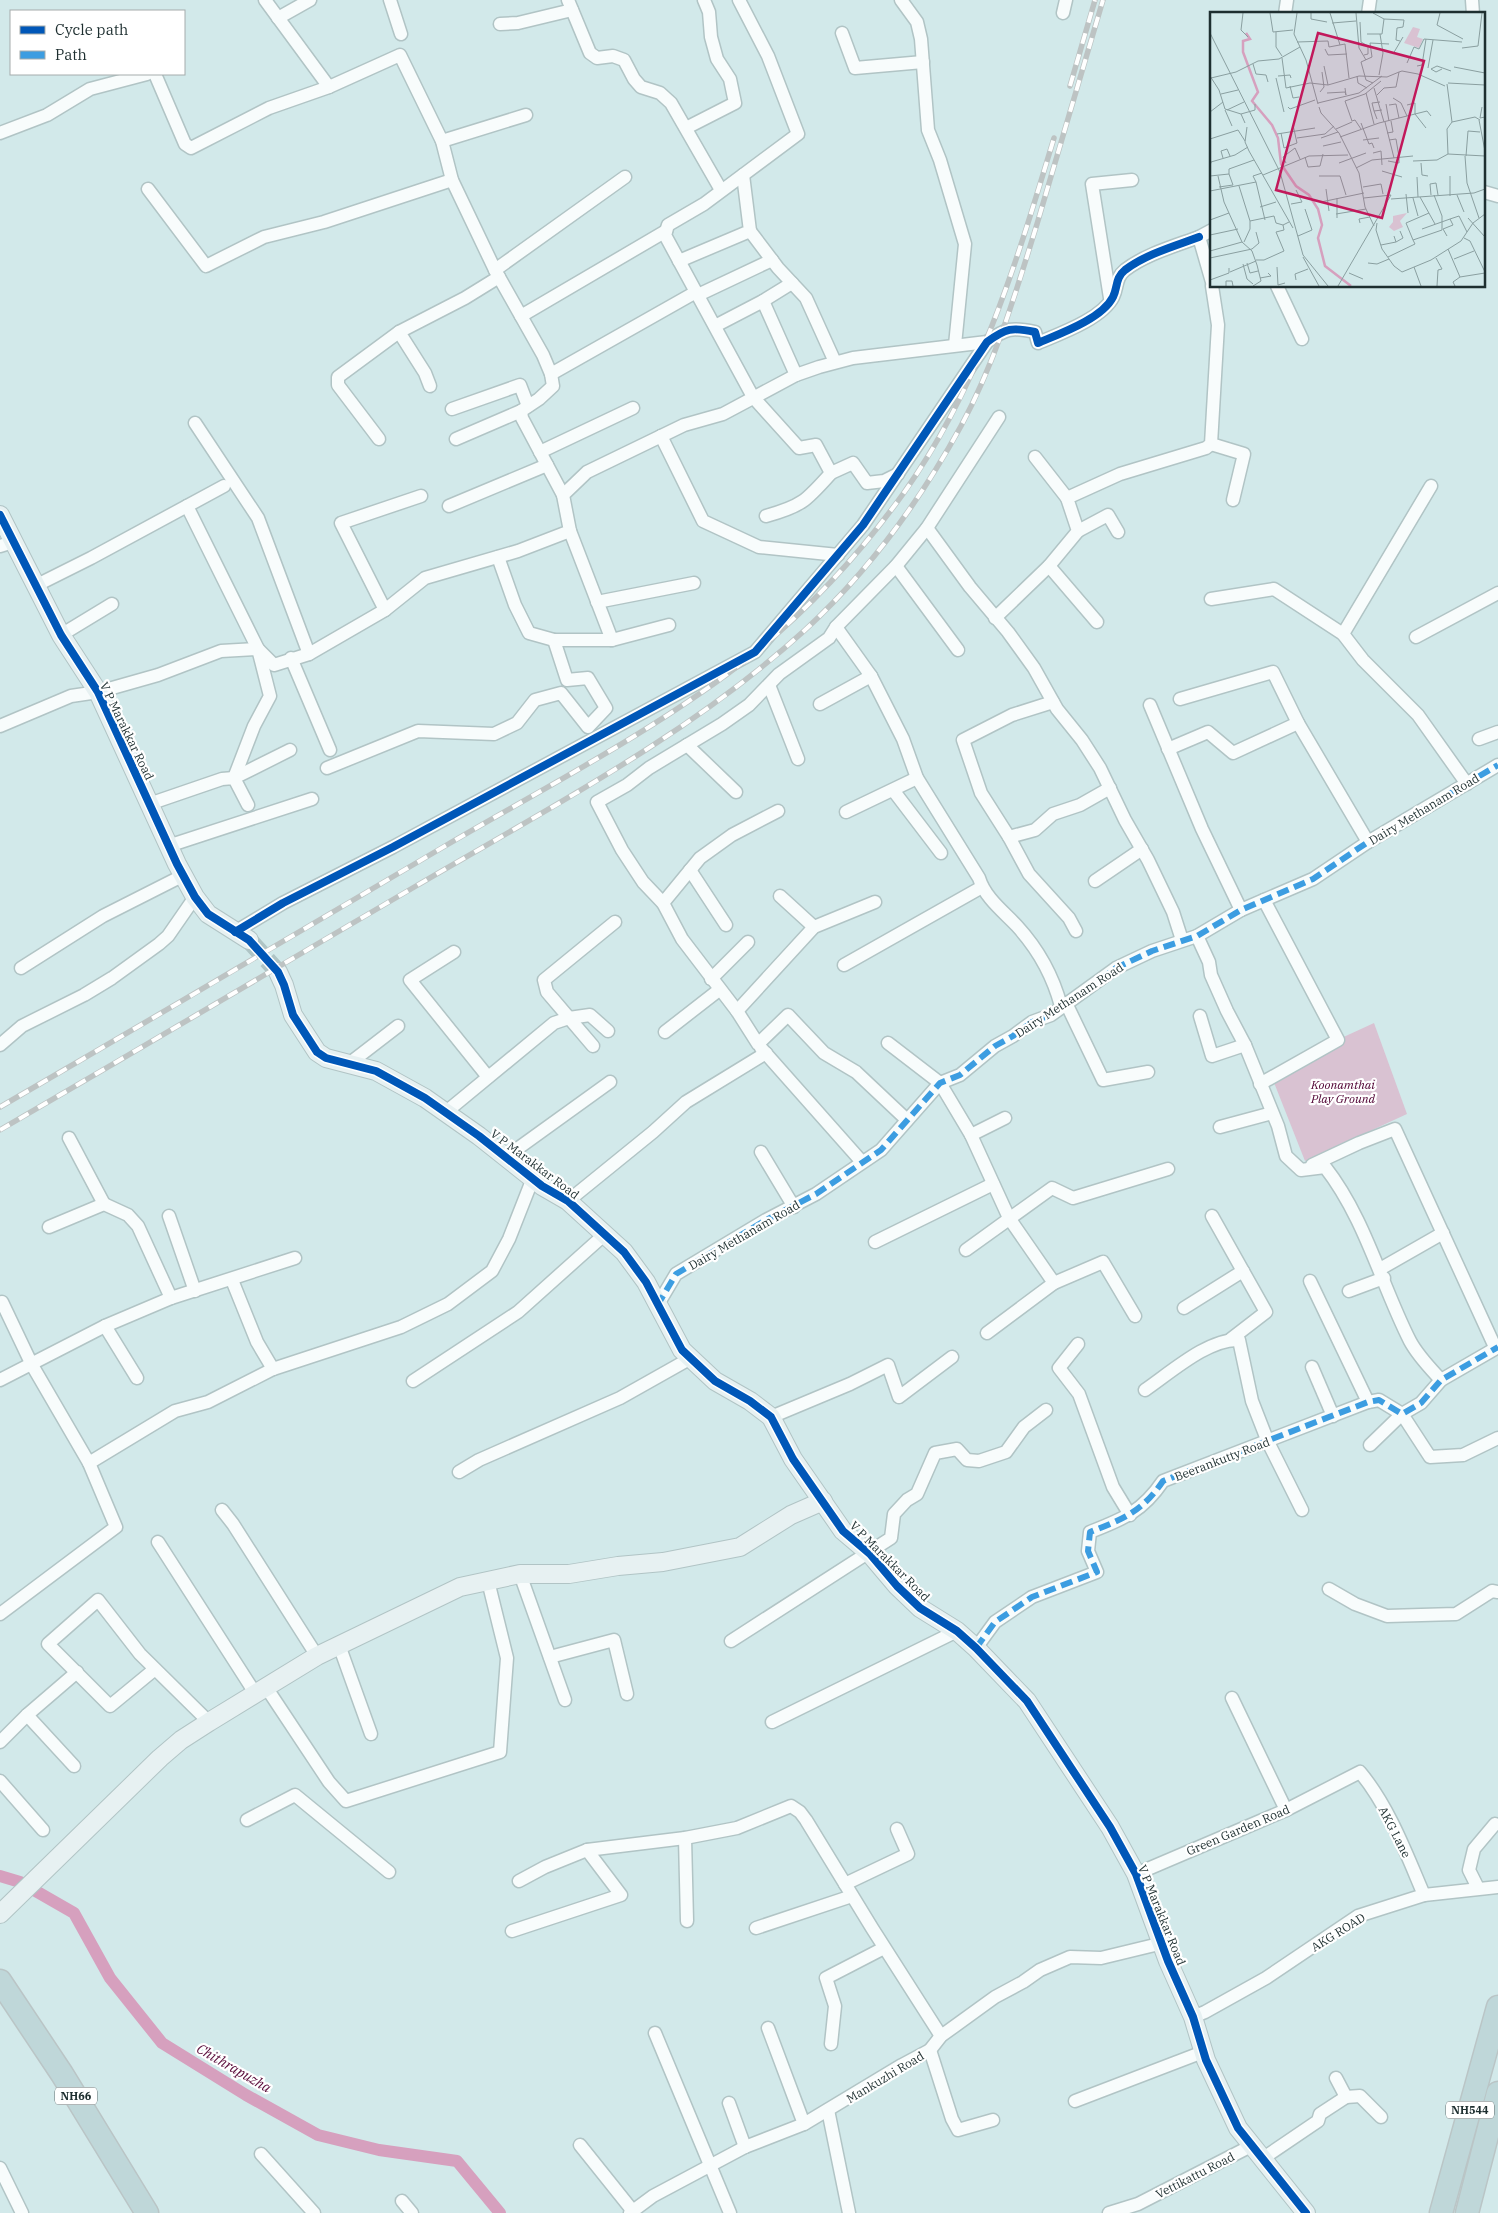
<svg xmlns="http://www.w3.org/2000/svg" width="1498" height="2213" font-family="'IBM Plex Serif',serif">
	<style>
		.green { fill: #d9c2d2 }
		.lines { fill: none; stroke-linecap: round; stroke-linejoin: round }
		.canal { stroke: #d6a0be; stroke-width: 12 }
		.secondary-tunnel { stroke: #aec4c5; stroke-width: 18; stroke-dasharray: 18 9; stroke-linecap: butt }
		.street-casing { stroke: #b1c4c5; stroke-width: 15 }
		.secondary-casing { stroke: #b1c4c5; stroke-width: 20 }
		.highway-casing { stroke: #bac5c6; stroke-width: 25 }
		.street { stroke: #f8fcfc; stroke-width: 12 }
		.secondary { stroke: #e7f1f2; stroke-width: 18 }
		.highway { stroke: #bfd7d9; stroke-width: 22 }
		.rail-casing { stroke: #bdc3c3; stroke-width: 5.5 }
		.rail { stroke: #fff; stroke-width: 4; stroke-dasharray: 11; stroke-linecap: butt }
		.quiet { stroke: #3c9de1; stroke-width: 6; stroke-dasharray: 12 6; stroke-linecap: butt }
		.cycleway-casing { stroke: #fff; stroke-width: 11 }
		.cycleway { stroke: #0057b8; stroke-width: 8 }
		.labels { text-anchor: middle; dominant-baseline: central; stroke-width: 4.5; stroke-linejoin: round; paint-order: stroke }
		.shield { fill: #fff; stroke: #626d6e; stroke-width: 1 }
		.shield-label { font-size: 11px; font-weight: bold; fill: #1e2f30 }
		.street-label { font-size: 12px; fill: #1e2f30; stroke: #fff }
		.park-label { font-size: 12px; font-style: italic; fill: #4f0032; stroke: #fff }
		.water-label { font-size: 14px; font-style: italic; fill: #590b3a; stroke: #fff }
		.inset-river { fill: none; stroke: #d6a0be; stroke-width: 2.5 }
		.inset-road { fill: none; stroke: #8a9fa0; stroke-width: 1 }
		.view { fill: #c2185b; fill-opacity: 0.15; stroke: #c2185b; stroke-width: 2.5 }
		.inset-edge { fill: none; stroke: #1e2f30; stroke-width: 2.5 }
	</style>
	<rect width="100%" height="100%" fill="#d2e9ea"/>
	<polygon class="green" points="1374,1023 1407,1114 1305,1161 1271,1075 1324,1046"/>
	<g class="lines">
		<polyline class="canal" points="0,1876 20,1882 74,1913 110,1978 162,2043 246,2095 318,2135 379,2150 457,2161 500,2213"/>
		<polyline class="secondary-tunnel" points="249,940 278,972"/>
		<g class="street-casing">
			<g id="street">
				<polyline points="265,0 329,87"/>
				<polyline points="390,0 401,34"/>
				<polyline points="568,0 590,53 597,58 613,56 624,60 634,79 641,87 660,93 671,103 721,190"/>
				<polyline points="739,0 768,56 798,134 704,204 668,225 665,235 753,397 799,448 816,445 831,473 853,463 867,483 884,481 898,474"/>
				<polyline points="901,0 917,22 921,39 928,130 940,160 965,244 955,345"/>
				<polyline points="1472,0 1473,14"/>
				<polyline points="1063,13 1066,0"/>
				<polyline points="1285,14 1287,0"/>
				<polyline points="1368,14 1370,0"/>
				<polyline points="278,18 310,0"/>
				<polyline points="500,24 518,23 572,10"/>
				<polyline points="842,33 855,68 923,62"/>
				<polyline points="155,74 185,144 191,148 269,108 329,87 400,55 442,141 452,180 495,270 543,355 551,374 553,386 539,399 521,411 522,418 563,495"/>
				<polyline points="686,128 735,103 730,79 717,59 711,37 709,12 704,0"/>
				<polyline points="0,133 47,115 90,89 147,74"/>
				<polyline points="442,141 526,115"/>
				<polyline points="148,189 206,266 264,237 324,222 452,180"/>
				<polyline points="1484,192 1498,196"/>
				<polyline points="1212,230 1199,237 1212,282"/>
				<polyline points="750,231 778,268 806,298 835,362"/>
				<polyline points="679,261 750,231 743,175"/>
				<polyline points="495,270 625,177"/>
				<polyline points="1277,286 1302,339"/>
				<polyline points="698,295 772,260"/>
				<polyline points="1110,298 1092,184 1132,180"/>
				<polyline points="763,301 792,283"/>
				<polyline points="521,316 666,231"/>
				<polyline points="715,326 763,301 796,375"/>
				<polyline points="551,374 696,292"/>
				<polyline points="430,386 425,373 399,332 465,298 499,277"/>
				<polyline points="452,409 520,385 528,406"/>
				<polyline points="195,423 258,518 309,654"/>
				<polyline points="661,436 703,521 759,547 838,555"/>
				<polyline points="379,439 338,385 338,377 399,332"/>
				<polyline points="456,439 521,411"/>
				<polyline points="1211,444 1244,454 1233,500"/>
				<polyline points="540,452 633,408"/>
				<polyline points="1035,457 1067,498"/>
				<polyline points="187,506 258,649 270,696 254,726 234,778"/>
				<polyline points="449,506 547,465"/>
				<path d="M766 516C802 506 806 501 831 473"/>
				<polyline points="927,528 970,587 1008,632 1034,668 1057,709 1082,740 1100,768 1125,820 1148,860 1173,912 1182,940"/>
				<polyline points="570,531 612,640 669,625"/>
				<polyline points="1078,531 1108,515 1118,532"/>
				<polyline points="0,546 13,542"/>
				<polyline points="498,557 515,605 529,633 554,640 612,640"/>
				<polyline points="896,566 958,650"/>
				<polyline points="1049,566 1097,622"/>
				<polyline points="37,585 91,558 224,486"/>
				<polyline points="1211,599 1274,589 1343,634 1363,660 1418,715 1467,784"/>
				<polyline points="597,602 694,583"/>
				<polyline points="385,610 341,523 421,496"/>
				<polyline points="995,618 1049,566 1078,531 1067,498 1120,474 1206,448 1211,444 1218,325 1212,286"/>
				<path d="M836 627 871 676 903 739 917 778 979 878C985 898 1004 912 1017 926 1039 950 1053 976 1061 1006"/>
				<polyline points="1343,634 1431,486"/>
				<polyline points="61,635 112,604"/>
				<polyline points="1416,637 1498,593"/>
				<polyline points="291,658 330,750"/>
				<polyline points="769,685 798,759"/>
				<polyline points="1180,699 1273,672 1298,723 1368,842"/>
				<polyline points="820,704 871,676"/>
				<polyline points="1150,705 1202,829 1241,910"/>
				<polyline points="0,726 71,696 98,692 158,675 221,651 258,649 274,665 309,654 385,610 425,578 518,551 570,531 563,495 587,472 684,425 723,414 796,375 819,367 853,358 987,342"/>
				<polyline points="1479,739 1498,732"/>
				<polyline points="687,745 736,792"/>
				<polyline points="1168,749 1208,732 1233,753 1298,723"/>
				<polyline points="327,768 418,731 494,734 517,723 535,700 561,693 588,727 606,708 588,678 567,680 554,640"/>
				<polyline points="234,778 290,750"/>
				<polyline points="893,790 941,853"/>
				<polyline points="149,804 222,779 234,778 248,805"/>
				<polyline points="846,812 917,778"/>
				<polyline points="1009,837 981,793 963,740 1012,715 1053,702"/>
				<polyline points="168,846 312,799"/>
				<polyline points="690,870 726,925"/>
				<polyline points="1095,881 1142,849"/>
				<polyline points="780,896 814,927"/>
				<polyline points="663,903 700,858 732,835 778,811"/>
				<polyline points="1076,931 1069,918 1029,874 1009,837 1035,830 1053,814 1080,805 1110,788"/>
				<path d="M235 932 283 903 393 847 755 652 863 525 987 342C1006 328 1012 327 1035 332L1038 343C1059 334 1102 319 1113 297 1118 287 1115 278 1125 270 1146 254 1175 246 1199 237"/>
				<path d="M1197 936 1209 962 1211 975 1227 1011 1245 1045 1278 1126 1286 1156 1301 1170 1325 1167C1365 1218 1381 1284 1410 1341 1418 1356 1430 1368 1441 1380"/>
				<polyline points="454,952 410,980 488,1077"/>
				<polyline points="844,965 982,887"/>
				<polyline points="21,968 103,916 184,875"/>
				<polyline points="711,979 748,942"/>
				<polyline points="1066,1003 1103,1080 1148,1072"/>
				<polyline points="737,1011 814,927 875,902"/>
				<polyline points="1200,1016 1212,1056 1245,1045"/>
				<polyline points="665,1032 719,990"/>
				<polyline points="888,1043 940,1083 971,1135 1009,1218 1054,1283"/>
				<polyline points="0,1045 22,1026 84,995 112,978 159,944 168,936 195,897"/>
				<polyline points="593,1046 547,992 544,980 615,922"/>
				<polyline points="761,1048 862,1162"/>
				<polyline points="350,1063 398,1026"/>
				<polyline points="1260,1084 1338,1040 1264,900"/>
				<polyline points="446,1112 554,1023 569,1018 590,1015 608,1031"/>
				<polyline points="907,1120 856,1072 824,1053 788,1015 758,1044 737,1011 682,939 663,903 643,882 622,850 597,802 627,785 649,768 722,724 749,705 779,674 829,638 836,627 896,566 927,528 999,417"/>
				<polyline points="1220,1127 1272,1113"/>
				<polyline points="971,1135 1005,1118"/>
				<polyline points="69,1138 104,1204"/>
				<polyline points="761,1152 794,1207"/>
				<polyline points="506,1157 610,1082"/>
				<polyline points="1312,1165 1359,1143 1395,1129 1495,1347"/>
				<polyline points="568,1201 653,1132 686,1102 766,1053"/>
				<polyline points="169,1216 195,1291"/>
				<polyline points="1212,1216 1266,1312 1231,1339"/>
				<polyline points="49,1227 104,1204 128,1215 138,1226 171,1298"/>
				<polyline points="875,1242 993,1184"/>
				<polyline points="966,1250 1052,1188 1073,1198 1168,1169"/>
				<polyline points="1380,1269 1443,1233"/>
				<polyline points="232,1280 257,1342 273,1369"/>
				<polyline points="1310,1281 1368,1402"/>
				<polyline points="1349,1291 1384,1278"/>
				<polyline points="657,1306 676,1274 766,1220 816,1194 881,1150 940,1083 960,1075 995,1046 1013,1036 1032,1022 1051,1015 1116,968 1152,951 1197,936 1241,910 1313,879 1368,842 1498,765"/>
				<polyline points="1184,1308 1243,1271"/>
				<polyline points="105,1326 137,1378"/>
				<polyline points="987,1333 1054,1283 1103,1262 1135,1316"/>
				<polyline points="1078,1344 1059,1368 1079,1394 1113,1487 1130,1515"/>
				<polyline points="1312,1367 1333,1416"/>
				<polyline points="0,1380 105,1326 171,1298 295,1258"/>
				<polyline points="413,1381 518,1312 604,1235"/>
				<path d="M1145 1390C1170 1373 1209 1338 1239 1340L1252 1401 1268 1442 1302 1510"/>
				<polyline points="771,1417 850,1384 888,1365 899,1397 952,1357"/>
				<polyline points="1370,1445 1402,1414 1430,1457 1463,1455 1498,1438"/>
				<polyline points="89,1463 175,1411 208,1402 273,1369 401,1327 448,1304 492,1271 509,1239 533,1178"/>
				<polyline points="459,1472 479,1460 620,1398 691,1358"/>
				<polyline points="222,1510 233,1524 317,1656"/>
				<polyline points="158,1542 255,1693"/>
				<polyline points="520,1574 565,1700"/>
				<polyline points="1329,1589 1355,1604 1387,1616 1456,1614 1492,1591 1498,1592"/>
				<polyline points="0,1614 116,1527 89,1463 32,1365 2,1302"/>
				<polyline points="731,1641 891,1538 894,1514 907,1500 917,1494 935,1453 957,1449 967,1460 979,1461 1006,1452 1024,1427 1046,1410"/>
				<polyline points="339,1645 371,1734"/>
				<path d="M976 1648 995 1622 1032 1597 1097 1572 1088 1551 1090 1532C1123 1519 1142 1512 1163 1481L1368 1402 1379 1400 1402 1414 1421 1403 1441 1380 1498 1347"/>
				<polyline points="550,1657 614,1640 627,1694"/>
				<polyline points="155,1669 110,1706 48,1644 98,1600 140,1654 209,1722"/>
				<polyline points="266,1687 329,1782 346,1801 500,1752 507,1658 488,1581"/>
				<polyline points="1232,1698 1286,1810"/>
				<polyline points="27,1715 74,1766"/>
				<polyline points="772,1722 957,1631"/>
				<polyline points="0,1742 27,1715 77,1672"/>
				<polyline points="0,1781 43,1830"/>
				<polyline points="247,1820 295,1795 389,1872"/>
				<polyline points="685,1838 687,1921"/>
				<path d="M1136 1874 1286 1810 1360 1772C1389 1807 1406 1853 1424 1895"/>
				<polyline points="519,1881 545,1867 587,1850 685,1838 737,1828 791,1806 800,1812 806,1820 872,1928 941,2036"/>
				<polyline points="845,1884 908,1854 897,1829"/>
				<polyline points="1478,1888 1469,1870 1474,1849 1495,1824"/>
				<polyline points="756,1928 852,1896"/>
				<polyline points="512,1931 621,1895 587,1850"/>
				<polyline points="1193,2017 1205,2012 1266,1978 1358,1916 1424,1895 1498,1887"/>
				<polyline points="768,2028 804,2124"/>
				<polyline points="655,2033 730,2213"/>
				<polyline points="831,2044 835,2006 826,1978 884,1948"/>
				<polyline points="930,2050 952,2119 958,2130 993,2120"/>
				<polyline points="1346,2097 1360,2096 1381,2117"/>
				<polyline points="1075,2101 1203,2052"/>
				<polyline points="729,2103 745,2147"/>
				<polyline points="828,2110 849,2213"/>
				<polyline points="580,2145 632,2210"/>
				<polyline points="261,2154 314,2213"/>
				<polyline points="1262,2159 1318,2121 1320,2114 1346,2097 1336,2078"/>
				<polyline points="0,2168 22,2213"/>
				<polyline points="402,2201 412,2213"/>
				<polyline points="630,2213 653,2196 745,2147 804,2124 902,2065 930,2050 941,2036 995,1997 1023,1982 1040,1970 1070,1957 1101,1958 1163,1943"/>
				<polyline points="1109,2213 1138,2204 1251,2146"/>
			</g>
		</g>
		<g class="secondary-casing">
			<g id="secondary">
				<polyline points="0,515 61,635 98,692 177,864 195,897 208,914 249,940"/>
				<polyline points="278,972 284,985 293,1015 317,1052 326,1058 376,1071 425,1098 479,1136 542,1186 568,1201 624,1252 646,1282 682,1350 715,1381 750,1401 771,1417 793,1459 843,1531 870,1554 897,1586 920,1608 957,1631 976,1648 1027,1701 1110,1827 1136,1874 1168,1961 1193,2017 1206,2060 1238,2128 1306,2213"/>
				<polyline points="0,1914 160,1758 181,1740 209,1722 317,1656 460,1587 520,1574 569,1574 618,1566 663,1562 740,1547 791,1515 823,1501"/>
			</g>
		</g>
		<g class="highway-casing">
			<g id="highway">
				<polyline points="0,1981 62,2074 147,2213"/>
				<polyline points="1441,2213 1498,2007"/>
				<polyline points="1467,2213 1498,2093"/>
			</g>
		</g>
		<use href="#street" class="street"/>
		<use href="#secondary" class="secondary"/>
		<use href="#highway" class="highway"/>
		<g class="rail-casing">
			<g id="rail">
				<polyline points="1070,86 1095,0"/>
				<path d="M0 1107C149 1021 297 933 445 846 539 791 637 740 726 675 794 625 854 562 903 494 980 386 1016 264 1054 138"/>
				<path d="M0 1130C139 1049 278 967 416 886 549 808 691 734 805 630 868 572 920 501 961 426 995 363 1016 292 1037 224 1059 149 1081 75 1103 0"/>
			</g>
		</g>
		<use href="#rail" class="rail"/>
		<g class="quiet">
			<polyline points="657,1306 676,1274 766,1220 816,1194 881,1150 940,1083 960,1075 995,1046 1013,1036 1032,1022 1051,1015 1116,968 1152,951 1197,936 1241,910 1313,879 1368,842 1498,765"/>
			<path d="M976 1648 995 1622 1032 1597 1097 1572 1088 1551 1090 1532C1123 1519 1142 1512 1163 1481L1368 1402 1379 1400 1402 1414 1421 1403 1441 1380 1498 1347"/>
		</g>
		<g class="cycleway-casing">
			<g id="cycleway">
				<polyline points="0,515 61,635 98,692 177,864 195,897 208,914 249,940 278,972 284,985 293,1015 317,1052 326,1058 376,1071 425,1098 479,1136 542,1186 568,1201 624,1252 646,1282 682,1350 715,1381 750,1401 771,1417 793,1459 843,1531 870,1554 897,1586 920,1608 957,1631 976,1648 1027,1701 1110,1827 1136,1874 1168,1961 1193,2017 1206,2060 1238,2128 1306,2213"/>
				<path d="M235 932 283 903 393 847 755 652 863 525 987 342C1006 328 1012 327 1035 332L1038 343C1059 334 1102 319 1113 297 1118 287 1115 278 1125 270 1146 254 1175 246 1199 237"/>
			</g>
		</g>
		<use href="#cycleway" class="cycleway"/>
	</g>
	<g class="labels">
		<g class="shield">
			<rect x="55" y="2087.5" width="42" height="17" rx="4"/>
			<rect x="1446" y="2101.5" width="48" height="17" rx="4"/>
		</g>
		<g class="shield-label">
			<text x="76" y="2096">NH66</text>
			<text x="1470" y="2110">NH544</text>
		</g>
		<g class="street-label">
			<text transform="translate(127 731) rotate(64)">V P Marakkar Road</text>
			<text transform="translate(1424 809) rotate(-31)">Dairy Methanam Road</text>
			<text transform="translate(1069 1000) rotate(-33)">Dairy Methanam Road</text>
			<text transform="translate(535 1164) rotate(37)">V P Marakkar Road</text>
			<text transform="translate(744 1235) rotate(-30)">Dairy Methanam Road</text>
			<text transform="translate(1222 1459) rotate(-21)">Beerankutty Road</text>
			<text transform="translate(890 1561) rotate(45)">V P Marakkar Road</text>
			<text transform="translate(1238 1830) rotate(-23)">Green Garden Road</text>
			<text transform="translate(1395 1832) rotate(63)">AKG Lane</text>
			<text transform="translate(1162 1915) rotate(68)">V P Marakkar Road</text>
			<text transform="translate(1338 1932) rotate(-32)">AKG ROAD</text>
			<text transform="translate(885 2077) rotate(-31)">Mankuzhi Road</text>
			<text transform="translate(1195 2175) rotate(-27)">Vettikattu Road</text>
		</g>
		<g class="park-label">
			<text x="1343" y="1084">Koonamthai<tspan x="1343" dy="14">Play Ground</tspan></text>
		</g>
		<g class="water-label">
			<text transform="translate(234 2068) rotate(30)">Chithrapuzha</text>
		</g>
	</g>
	<g transform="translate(1210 12)">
		<rect width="275" height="275" fill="#d2e9ea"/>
		<path d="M203 15 210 17 207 25 213 27 209 36 194 31ZM197 201 190 209 193 215 184 219 179 215 183 210V204Z" fill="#d9c2d2"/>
		<path class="inset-river" d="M36 21 40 27 33 29V40L48 80 42 89 62 113 68 126 71 152 86 174 99 183 108 197 112 213 108 226 115 254 141 274"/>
		<path class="inset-road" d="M33 1 31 18 38 25M60 1 63 20 83 18M87 1 84 22 96 48 108 92M101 1V7L117 10M120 1 130 33M146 1 149 36 156 48M163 1 174 7 194 8 193 15 187 16 186 28 190 29M230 1 227 13 253 27M150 10 151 30 158 34V42L154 43M122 11 146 9M66 20V35L72 44M0 21 70 160 93 243 118 274M157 22H172L174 7M87 30 118 29 119 35 135 32 139 66M252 36 268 34 272 1M115 37 118 43 137 42M183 42 193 25M72 46 76 76 100 71 118 73 149 64 177 65 189 60M197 51 204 35 209 37 214 27 252 30M43 52 46 62 56 63 58 70M114 54 118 73M207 54 212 53 216 27M244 55 275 61M218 56 223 28M232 57 226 60 221 57 227 54 241 59M169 63 173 41 170 22M0 64 9 78 15 97 31 102 35 111M68 64 80 63 81 66M147 64 148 71 157 76M1 66 26 60 48 49 69 47 90 35M66 66 74 100M163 71 156 68 151 50 162 45 160 31 179 32M238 71 275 73M237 72 242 110M80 74 83 86 89 85M164 76 174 110M110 80 114 75 112 60M117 81 135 80 136 83 135 76M156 81 164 112M11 82 28 78M167 83 174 76 186 75 189 60 192 59 208 62 235 74M183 86 191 91 197 104M108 91 149 81 172 64M176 92 179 109M179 93 186 92 189 106M197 93 205 91V102L217 99 221 104M78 95 80 97 105 88M109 95 111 101 129 121 149 161 155 195 164 214M272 95 270 106 275 105M15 98 22 114M17 98 34 90M164 99 162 91 170 90M0 100 13 90M31 102 45 98V92M167 107 164 99 172 98M269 108 275 139M175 110 184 146M151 111 159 132 162 131 164 136M37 115 35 130 39 139 83 216M126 117 142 110M151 117 145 108 142 109 135 89 155 82 171 69M71 121 74 136 87 131 83 113M177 121 183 120 181 109M67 122 105 116M130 125 169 111 205 102 216 116M87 126 115 122 124 114M111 126 128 120M0 127 28 118 35 129M153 128 169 126M179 128 186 127 189 145M113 134 131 130M163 141 171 139 172 153M238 142 237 117 242 110 265 105 270 108M255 144 257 171 269 206M256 144 258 119 270 120M95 145 98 155 110 154 113 142M13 146 11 139 17 137 20 144M178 149 189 151V145M203 149 227 148 238 142 275 144M76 151 73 145 85 136 90 147M129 151 156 141M211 151 212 163 218 164M0 154 1 150 25 143 38 135M146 156 162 148 203 144M172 159 192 165M19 162V157L44 148M53 163 99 144 138 143M0 164 19 162 23 173 9 175M8 164 14 190 32 230 42 239 47 253 51 269 43 274M109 164H130L136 183M207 165 208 185M46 170 55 208M29 174 40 209M153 175 171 172 173 182M116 177 119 199M0 179 46 170 43 164 52 161M196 182 198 201M221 183 220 172 226 171 228 183M247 183 254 200M240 184V164M210 185 225 212M127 186V206M154 186 181 183M203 186 208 204M181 187 264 181 275 177M111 190 154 181M81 192 92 190 86 178M50 195 66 190M126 202 156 197M258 206 275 225M240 207 249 204 257 220M0 208 19 201M150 211 149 207 160 205M167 211 166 218 172 237 184 254 192 260 221 248 251 229 263 211 275 202M212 217 240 207 243 213 233 217 237 224M0 223 28 217M88 224 102 218 95 197M254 226 260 229 275 260M203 228 196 211 219 201M34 230 40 217V209L64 204 66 211 73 213M186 230 193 226 190 219M171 233 186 230 184 224M238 237 250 265M0 239 32 230M93 245 109 274M178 245 205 232 203 228 232 218V204L224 183M0 246 42 237 49 231 46 220M226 246 232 257 228 258 227 274M244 247 264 239M46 248H54L74 239 66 220 74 218 73 213 79 210M37 251 40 261 48 259M158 251 167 252 179 247M33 252 37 267 43 272M67 255 68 273 75 271M204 255 211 274M20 260 46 249M139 261 153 267M50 266 61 264 58 261M0 268 19 261V256M86 268 85 262 98 257M16 274V269H22L23 274M128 274 181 183M245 274 243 270 250 265 275 261"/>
		<path class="view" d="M108 21 214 49 172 206 66 178Z"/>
		<rect width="275" height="275" class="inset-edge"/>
	</g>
	<rect x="10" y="10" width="175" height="65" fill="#ffffff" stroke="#a5acac"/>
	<rect x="20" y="26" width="25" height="8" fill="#0057b8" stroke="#a5acac"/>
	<text x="55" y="35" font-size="15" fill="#1e2f30">Cycle path</text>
	<rect x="20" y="51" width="25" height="8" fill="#3c9de1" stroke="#a5acac"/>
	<text x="55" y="60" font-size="15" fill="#1e2f30">Path</text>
</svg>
